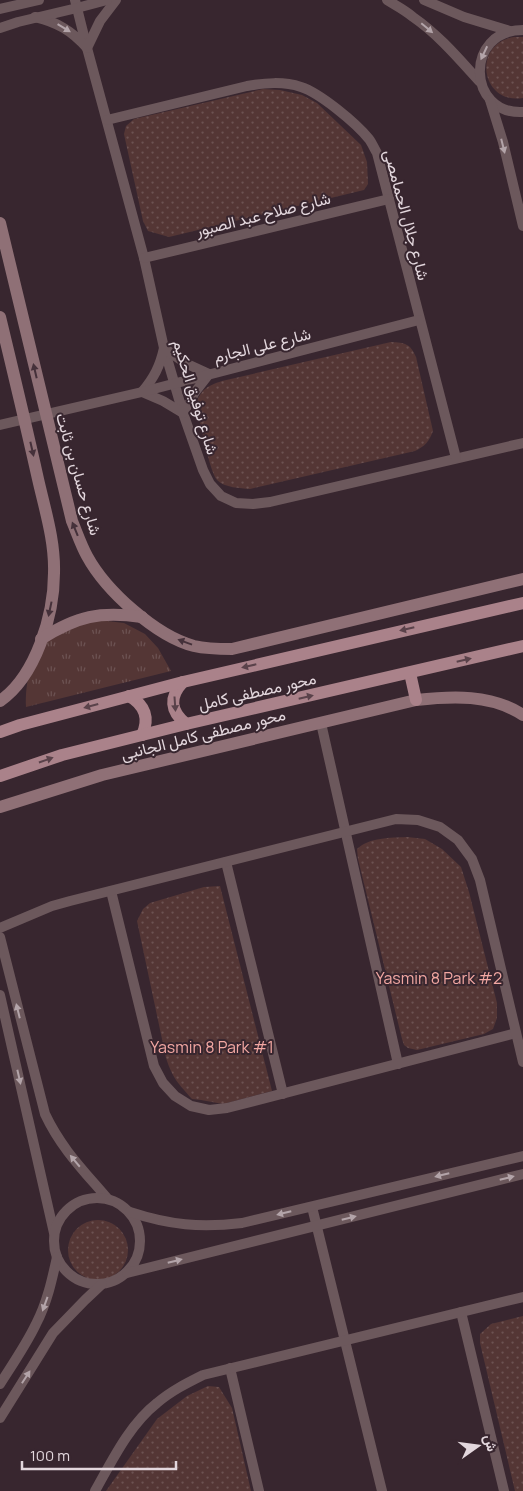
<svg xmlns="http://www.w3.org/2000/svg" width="523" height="1491" font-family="Manrope,Vazirmatn,sans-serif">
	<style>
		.grass { fill: url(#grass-tufts) }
		.park { fill: url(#park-dots) }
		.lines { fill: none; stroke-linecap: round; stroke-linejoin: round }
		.street { stroke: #6c585c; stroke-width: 10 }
		.secondary { stroke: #8f7076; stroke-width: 12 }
		.primary { stroke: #aa828a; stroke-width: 12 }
		.oneway { fill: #b3a4a9 }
		.oneway2 { fill: #45313a }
		.oneway3 { fill: #5a424a }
		.labels { text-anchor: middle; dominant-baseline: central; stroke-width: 4; stroke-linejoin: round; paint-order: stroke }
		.street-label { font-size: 16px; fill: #e3d7dd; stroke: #38262f }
		.park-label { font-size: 16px; fill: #f2a7a2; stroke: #38262f }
	</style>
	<defs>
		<pattern id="grass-tufts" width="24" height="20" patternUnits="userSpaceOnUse" patternTransform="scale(1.25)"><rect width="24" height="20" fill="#543635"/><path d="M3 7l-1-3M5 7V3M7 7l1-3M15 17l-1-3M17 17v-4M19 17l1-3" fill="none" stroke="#6c5252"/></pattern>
		<pattern id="park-dots" width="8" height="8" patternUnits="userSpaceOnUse" patternTransform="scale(1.25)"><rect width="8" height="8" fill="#543635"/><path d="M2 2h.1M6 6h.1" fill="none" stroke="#6c5252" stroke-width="1.8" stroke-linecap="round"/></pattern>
	</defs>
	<rect width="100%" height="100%" fill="#38262f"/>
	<path class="grass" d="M99 620 124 623 145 634 158 648 171 671 26 707C25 682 31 653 51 636 63 627 85 624 99 620Z"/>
	<g class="park">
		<path d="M514 37H523V98C481 105 471 44 514 37Z"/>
		<polygon points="263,89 280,90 302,95 317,103 361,145 367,162 368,184 364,190 169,237 148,231 143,221 124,134 126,126 134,119"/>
		<path d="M391 342C405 343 410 343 416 357L433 431C429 442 425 446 415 451L250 489C240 488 225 488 217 480 209 470 200 420 196 405 200 390 207 386 222 381Z"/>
		<path d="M407 837 425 839 442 849 461 867 469 892 497 1003V1018L493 1029 484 1034 417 1050 408 1048 404 1045 402 1039 358 859 357 849C370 837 390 838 407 837Z"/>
		<path d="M220 886 272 1091 223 1104 201 1100 192 1099C178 1083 173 1079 166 1058L137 921 143 909 150 903 204 887Z"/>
		<circle cx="98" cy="1250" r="30"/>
		<polygon points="523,1316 523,1491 515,1491 480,1343 480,1334 491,1324"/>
		<polygon points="208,1386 219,1387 232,1408 251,1491 106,1491 157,1419 187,1396"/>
	</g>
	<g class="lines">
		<g class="street">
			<polyline points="75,0 87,48 144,258 164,348 183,413 203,470 210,484 221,496 236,503 253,504 270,502 523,443"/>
			<path d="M387 0C395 5 405 10 413 17 439 35 459 59 480 82"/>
			<polyline points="424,0 464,17 510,31"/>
			<polyline points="0,9 39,0"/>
			<path d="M35 17C57 22 72 31 87 48L100 21 116 0"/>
			<polyline points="0,28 18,22 77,8 107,0"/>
			<path d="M523 30C464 30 467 115 523 112"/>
			<polyline points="490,100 503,142 523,226"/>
			<path d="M107 120 247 86C265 83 283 81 301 87 320 93 356 123 369 139 372 143 374 148 377 153L456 458"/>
			<polyline points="144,258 389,199"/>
			<path d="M164 348 185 363 209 374 195 392 183 413 163 401 142 392C154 378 160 366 164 348Z"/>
			<polyline points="0,425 142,392 419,320"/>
			<polyline points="321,723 398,1064"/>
			<polyline points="226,862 283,1094"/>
			<polyline points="111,891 154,1066 163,1083 175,1096 191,1106 209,1110 227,1108 516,1033"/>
			<polyline points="0,928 52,906 70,901 396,819 418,820 440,827 458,840 472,859 480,880 523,1062"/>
			<path d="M0 937 45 1114C61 1148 83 1170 107 1198"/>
			<polyline points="0,995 54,1233"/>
			<circle cx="97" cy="1241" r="43"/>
			<polyline points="312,1207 382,1491"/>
			<path d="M130 1212C170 1225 200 1228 242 1223L523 1156"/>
			<polyline points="127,1273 523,1174"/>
			<polyline points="461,1312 504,1491"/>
			<polyline points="230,1368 259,1491"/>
			<path d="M0 1384C12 1365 26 1345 36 1324 47 1303 52 1280 57 1257"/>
			<polyline points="0,1418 53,1333 85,1300 102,1284"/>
			<path d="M95 1491C112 1461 129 1425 157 1403 171 1391 187 1383 203 1375L523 1297"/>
		</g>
		<g class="secondary">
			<path d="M0 223 72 521C77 533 81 545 87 556 106 591 156 636 194 646 207 649 219 649 232 649L523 579"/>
			<path d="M0 317C13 371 26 425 38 479 45 510 55 541 54 573 54 615 36 676 0 701"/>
			<path d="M41 639C77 616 100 611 142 617"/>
			<path d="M0 807 102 775 416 700C452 696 491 694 523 715"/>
		</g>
		<g class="primary">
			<polyline points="410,673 416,700"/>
			<path d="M183 682C169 697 170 711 186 724"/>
			<path d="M129 696C145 705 150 718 142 735"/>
			<polyline points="0,732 20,725 183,682 523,603"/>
			<polyline points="0,776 62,755 186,724 523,646"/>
		</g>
	</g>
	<defs><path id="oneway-solid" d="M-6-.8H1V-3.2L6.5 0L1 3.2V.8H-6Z" transform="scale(1.25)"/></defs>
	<g class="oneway">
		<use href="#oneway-solid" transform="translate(64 28) rotate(31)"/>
		<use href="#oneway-solid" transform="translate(427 28) rotate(40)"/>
		<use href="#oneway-solid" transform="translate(484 53) rotate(115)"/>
		<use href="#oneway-solid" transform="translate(503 146) rotate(76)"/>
		<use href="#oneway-solid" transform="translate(18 1011) rotate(-104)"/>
		<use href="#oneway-solid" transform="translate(19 1077) rotate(77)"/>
		<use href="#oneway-solid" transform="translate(75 1161) rotate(-130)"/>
		<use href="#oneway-solid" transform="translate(442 1175) rotate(166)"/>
		<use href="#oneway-solid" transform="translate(507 1178) rotate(-14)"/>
		<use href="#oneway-solid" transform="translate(284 1213) rotate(166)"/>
		<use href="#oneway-solid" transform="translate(349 1218) rotate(-14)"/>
		<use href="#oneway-solid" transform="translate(175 1261) rotate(-14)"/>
		<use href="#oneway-solid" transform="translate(45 1304) rotate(110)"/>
		<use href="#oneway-solid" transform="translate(26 1377) rotate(-57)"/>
	</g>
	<g class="oneway2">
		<use href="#oneway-solid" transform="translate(35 371) rotate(-103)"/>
		<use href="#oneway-solid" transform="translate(32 449) rotate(77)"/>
		<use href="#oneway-solid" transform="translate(75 529) rotate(-112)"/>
		<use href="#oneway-solid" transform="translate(50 609) rotate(102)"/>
		<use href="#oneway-solid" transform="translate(185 642) rotate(-160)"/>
	</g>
	<g class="oneway3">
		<use href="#oneway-solid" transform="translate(407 629) rotate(167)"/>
		<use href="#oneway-solid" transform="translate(464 660) rotate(-13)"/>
		<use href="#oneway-solid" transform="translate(249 666) rotate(167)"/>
		<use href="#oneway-solid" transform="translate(306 697) rotate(-13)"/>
		<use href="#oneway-solid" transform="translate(175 704) rotate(86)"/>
		<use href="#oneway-solid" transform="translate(91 706) rotate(165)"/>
		<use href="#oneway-solid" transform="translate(46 760) rotate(-19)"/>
	</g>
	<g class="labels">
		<g class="street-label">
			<text transform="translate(263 214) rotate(-14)">شارع صلاح عبد الصبور</text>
			<text transform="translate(407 215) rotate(75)">شارع جلال الحمامصى</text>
			<text transform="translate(262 345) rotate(-14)">شارع على الجارم</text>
			<text transform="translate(196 397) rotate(73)">شارع توفيق الحكيم</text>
			<text transform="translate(79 474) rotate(74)">شارع حسان بن ثابت</text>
			<text transform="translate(257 691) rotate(-13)">محور مصطفى كامل</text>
			<text transform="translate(203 734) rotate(-14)">محور مصطفى كامل الجانبى</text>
		</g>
		<g class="park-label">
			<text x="439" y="978">Yasmin 8 Park #2</text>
			<text x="212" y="1047">Yasmin 8 Park #1</text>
		</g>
	</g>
	<g transform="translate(478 1446) rotate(76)" stroke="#38262f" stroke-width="4" paint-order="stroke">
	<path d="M0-4L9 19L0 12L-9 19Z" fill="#e3d7dd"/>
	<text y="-8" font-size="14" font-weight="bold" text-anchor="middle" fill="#e3d7dd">ش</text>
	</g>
	<path d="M22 1461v8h154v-8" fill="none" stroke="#e3d7dd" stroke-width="2.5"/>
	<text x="30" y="1461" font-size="15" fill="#e3d7dd" stroke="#38262f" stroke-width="4" paint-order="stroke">100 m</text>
</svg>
